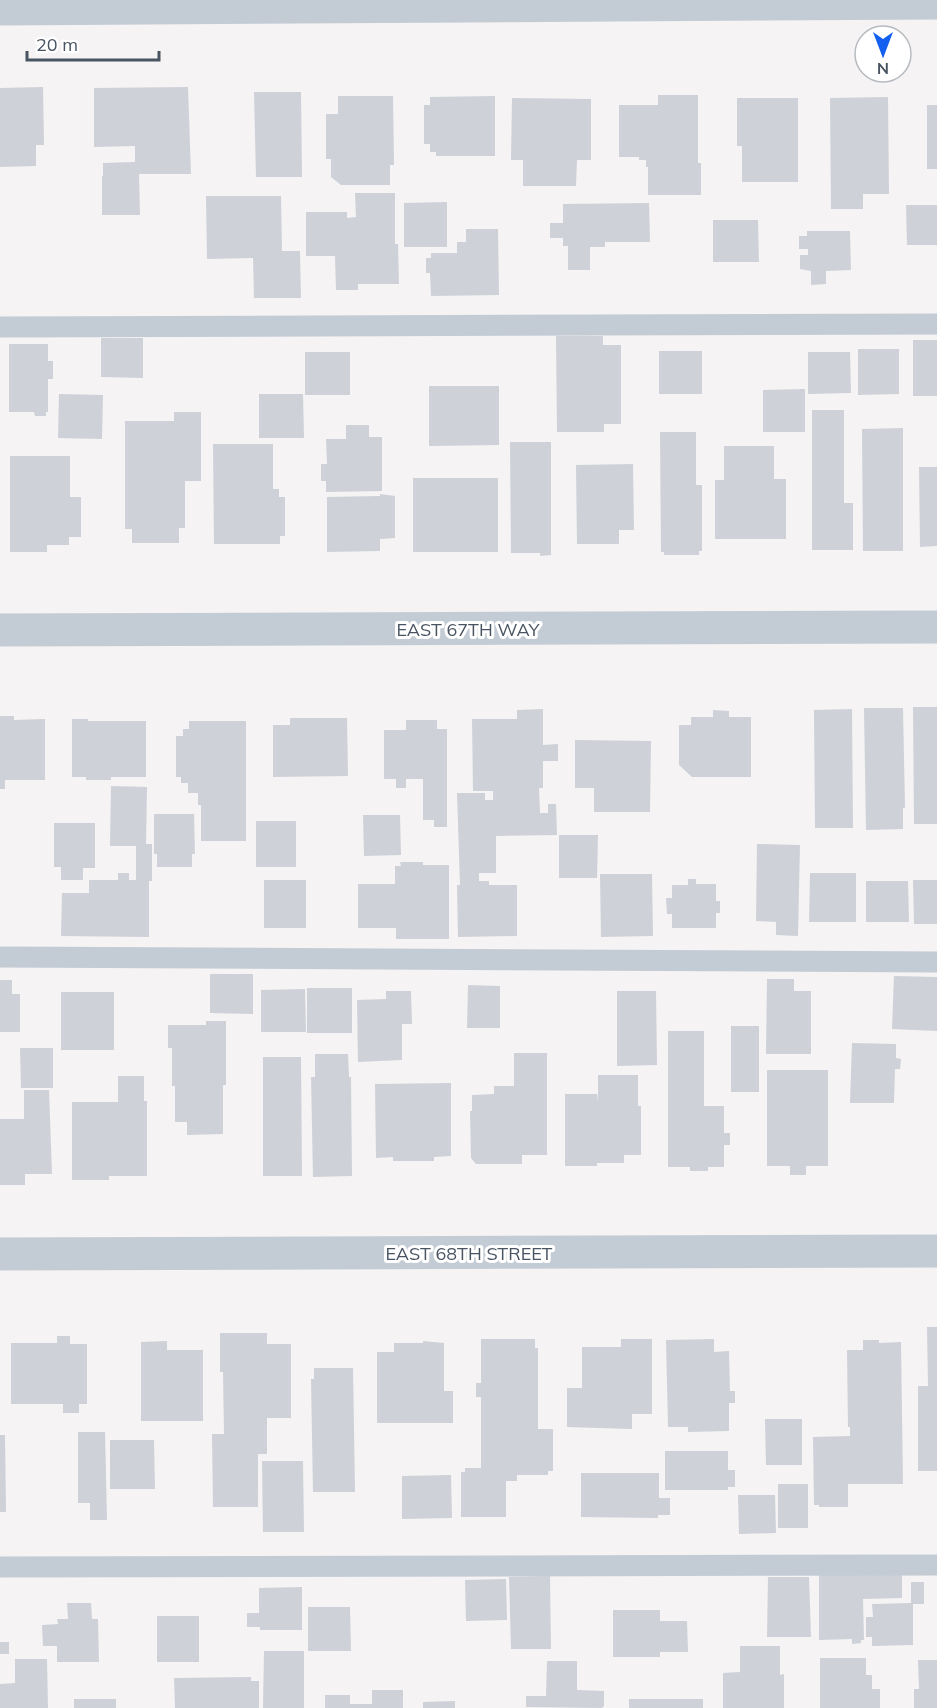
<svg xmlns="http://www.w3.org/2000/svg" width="937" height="1708" font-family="Mulish,sans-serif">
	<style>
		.building { fill: #ced1d8 }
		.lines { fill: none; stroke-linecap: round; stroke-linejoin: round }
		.service { stroke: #c3cbd4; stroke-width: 21 }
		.minor { stroke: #c3cbd4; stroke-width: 33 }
		.labels { text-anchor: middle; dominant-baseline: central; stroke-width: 6; stroke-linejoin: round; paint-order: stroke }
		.street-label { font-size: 18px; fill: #495462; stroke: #fff }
	</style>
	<rect width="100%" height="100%" fill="#f5f3f3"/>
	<g class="building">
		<polygon points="43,87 44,145 36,145 36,166 0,167 0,88"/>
		<polygon points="188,87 191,174 139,174 140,215 102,215 102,176 103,176 103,163 135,162 135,146 94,147 94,88"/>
		<polygon points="254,92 301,92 302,177 256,177"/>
		<polygon points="658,95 698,95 698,163 701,163 701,195 648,195 648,167 646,167 646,160 639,160 639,157 619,157 619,105 658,105"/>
		<polygon points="338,96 393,96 394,165 390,165 390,185 341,185 331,177 331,159 326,159 326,114 338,114"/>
		<polygon points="495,96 495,156 436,156 436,152 430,152 430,144 424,144 424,105 430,105 430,97"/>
		<polygon points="888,97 889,194 863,194 863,209 831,209 830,98"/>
		<polygon points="512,98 591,99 591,160 577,160 576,186 523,186 523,160 511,160"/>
		<polygon points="737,98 798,98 798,182 742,182 742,146 737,146"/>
		<rect x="927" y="105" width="10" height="64"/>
		<polygon points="355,193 395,193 395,244 398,244 399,284 358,284 358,290 336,290 335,256 306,256 306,212 347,212 347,218 356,217"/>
		<polygon points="206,196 281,196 282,251 300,251 301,298 254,298 253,258 207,259"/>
		<polygon points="447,202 447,247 404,247 404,203"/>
		<polygon points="649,203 650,242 605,242 605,247 590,247 590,270 568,270 568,246 563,246 563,238 550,238 550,223 563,223 563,204"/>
		<polygon points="906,205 937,205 937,245 907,245"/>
		<polygon points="713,220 758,220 759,262 713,262"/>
		<polygon points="466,229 498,229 499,295 431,296 430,273 426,273 426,258 431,258 431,253 457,253 457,242 466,242"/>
		<polygon points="807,231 850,231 851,270 826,271 826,284 811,285 811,271 800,269 800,255 808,255 808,249 799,249 799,236 807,236"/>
		<polygon points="556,336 603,336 603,345 621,345 621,424 604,424 604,432 557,432"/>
		<polygon points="101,338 143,338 143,378 101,377"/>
		<rect x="913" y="340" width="24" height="56"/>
		<polygon points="9,344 48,344 48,361 53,361 53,379 48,379 48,412 46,412 46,416 35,416 34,412 9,412"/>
		<polygon points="858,349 899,349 899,394 858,395"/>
		<rect x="659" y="351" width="43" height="43"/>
		<rect x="305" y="352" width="45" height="43"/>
		<polygon points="808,352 850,352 851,393 808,394"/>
		<polygon points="429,386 499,386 499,445 429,446"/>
		<polygon points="805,389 805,432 763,432 763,390"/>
		<polygon points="59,394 103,395 102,439 58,438"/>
		<polygon points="259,394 303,394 304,438 259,438"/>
		<polygon points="812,410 844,410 844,503 853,503 853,550 812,550"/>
		<polygon points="174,412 201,412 201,481 185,481 185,528 179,528 179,543 132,543 132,529 125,529 125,421 174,421"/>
		<polygon points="346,425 369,425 369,437 382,437 382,491 326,492 326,481 321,481 321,464 327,464 326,439 346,439"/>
		<polygon points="903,428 903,551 863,551 862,429"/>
		<polygon points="660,432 696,432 696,485 702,485 702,551 699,551 699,555 664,555 664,552 661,552"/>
		<polygon points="510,442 551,442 551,555 540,556 540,553 511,553"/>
		<polygon points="213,444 273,444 273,489 279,489 279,497 285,497 285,536 280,536 280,544 214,544"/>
		<polygon points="724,446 774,446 774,479 786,479 786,539 715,539 715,480 724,480"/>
		<polygon points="10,456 70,456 70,497 81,497 81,537 69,537 69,545 47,545 47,552 10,552"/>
		<polygon points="633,464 634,530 619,530 619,544 577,544 576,465"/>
		<polygon points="919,467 937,467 937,546 920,547"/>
		<rect x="413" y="478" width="85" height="74"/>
		<polygon points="380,494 395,496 395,538 380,539 380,551 327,552 327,497 380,496"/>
		<polygon points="913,707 937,707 937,824 914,824"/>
		<polygon points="864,708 903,708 905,808 903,808 903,829 866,830"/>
		<polygon points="543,709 543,745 558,744 558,761 543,761 543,788 539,788 540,813 548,813 548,804 556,804 557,835 496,836 496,873 479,873 479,881 489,881 489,885 517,885 517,936 458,937 457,885 460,885 457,793 485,793 485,800 493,800 493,791 473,791 472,719 517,719 517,710"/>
		<polygon points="852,709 853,828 815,828 814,710"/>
		<polygon points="713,710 729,711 729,717 751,717 751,777 692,777 679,765 679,725 691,725 691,717 713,717"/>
		<polygon points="0,716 14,716 14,720 45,719 45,780 5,780 5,789 0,789"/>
		<polygon points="290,718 347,718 348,776 273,777 273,725 290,725"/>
		<polygon points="72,719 88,719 88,721 146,721 146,777 111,777 111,780 86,780 86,777 72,777"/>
		<polygon points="406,720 437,720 437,729 447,729 447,827 434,827 434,820 423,820 423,779 406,779 406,788 396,788 396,779 384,779 384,730 406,730"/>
		<polygon points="189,721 246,721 246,841 201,841 201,805 198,805 198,793 188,793 188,783 181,783 181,777 176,777 176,736 183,736 183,729 189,729"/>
		<polygon points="575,740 651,741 650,812 594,812 594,788 575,788"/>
		<polygon points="111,786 147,787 146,844 152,844 152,881 149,881 149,937 61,936 62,893 89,893 89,880 118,880 118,873 129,873 129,880 136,880 136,846 110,846"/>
		<polygon points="154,814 194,814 195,854 192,854 192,867 157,867 157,854 154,854"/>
		<polygon points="363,815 400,815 401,855 364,856"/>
		<rect x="256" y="821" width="40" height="46"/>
		<polygon points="54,823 95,823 95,868 83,868 83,880 61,880 61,867 54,867"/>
		<polygon points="559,835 598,835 597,878 559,878"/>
		<polygon points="757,844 800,845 798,936 776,935 776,922 756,921"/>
		<polygon points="400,862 423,862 423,865 449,865 449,939 396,939 396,928 358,928 358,884 395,884 395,866 401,866"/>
		<polygon points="810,873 856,873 856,922 809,922"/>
		<polygon points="600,874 652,874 653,936 601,937"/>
		<polygon points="688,879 696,879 696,884 716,884 716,901 720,901 720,913 716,913 716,928 672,928 672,914 667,914 666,898 672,898 672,885 688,885"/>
		<rect x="264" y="880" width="42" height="48"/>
		<polygon points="913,880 937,880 937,924 914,924"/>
		<polygon points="866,881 908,881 909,922 866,922"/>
		<polygon points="210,974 253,974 253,1014 210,1013"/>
		<polygon points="894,976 937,977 937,1031 892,1029"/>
		<polygon points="767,979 794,979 794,991 811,991 811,1054 766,1054"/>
		<polygon points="0,980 12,980 12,994 20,994 20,1032 0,1032"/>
		<polygon points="468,985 500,986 500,1028 467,1028"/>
		<rect x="307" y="988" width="45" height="45"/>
		<polygon points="305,989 306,1032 261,1032 261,990"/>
		<polygon points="386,991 411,991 412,1024 402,1024 402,1060 358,1062 357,1000 386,999"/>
		<polygon points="617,991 656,991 657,1065 617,1066"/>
		<rect x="61" y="992" width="53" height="58"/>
		<polygon points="206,1021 226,1021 226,1085 223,1085 223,1134 187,1135 187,1122 175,1122 175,1086 172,1086 172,1048 168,1048 168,1025 206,1025"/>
		<rect x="731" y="1026" width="28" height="66"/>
		<polygon points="668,1031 704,1031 704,1106 724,1106 724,1133 730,1133 730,1145 724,1145 724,1167 708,1167 708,1171 690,1171 690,1167 668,1167"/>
		<polygon points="852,1043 896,1044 896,1058 901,1059 900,1069 895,1069 894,1103 850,1103"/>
		<polygon points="20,1048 53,1048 53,1088 21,1088"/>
		<polygon points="514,1053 547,1053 547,1155 522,1155 522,1164 476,1164 471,1158 470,1111 472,1111 472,1095 494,1094 494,1086 514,1086"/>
		<polygon points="315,1054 348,1054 349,1077 351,1077 352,1176 313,1177 311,1077 315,1077"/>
		<polygon points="263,1057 301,1057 302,1176 263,1176"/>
		<polygon points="767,1070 828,1070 828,1166 806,1166 806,1175 790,1175 790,1166 767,1166"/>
		<polygon points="598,1075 638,1075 638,1106 641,1106 641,1155 624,1155 624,1163 597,1163 597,1166 565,1166 565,1094 597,1094 598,1101"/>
		<polygon points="118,1076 144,1076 144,1101 147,1101 147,1176 109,1176 109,1180 72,1180 72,1102 118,1102"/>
		<polygon points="451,1083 451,1156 434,1157 434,1161 393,1161 393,1157 376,1158 375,1084"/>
		<polygon points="24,1090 49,1090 52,1174 25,1174 25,1185 0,1185 0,1119 24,1119"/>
		<polygon points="927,1327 937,1327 937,1471 918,1471 918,1386 928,1386"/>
		<polygon points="220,1333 267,1333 267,1344 291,1344 291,1418 267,1418 267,1454 258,1454 258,1507 213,1507 212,1434 224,1434 223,1372 220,1372"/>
		<polygon points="57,1336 70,1336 70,1344 87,1344 87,1404 79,1404 79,1413 63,1413 63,1404 11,1404 11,1343 57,1343"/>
		<polygon points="481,1339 535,1339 535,1348 538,1348 538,1429 553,1429 553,1471 548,1471 548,1475 517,1475 517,1481 506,1481 506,1517 461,1517 461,1472 465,1472 465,1468 481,1468 481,1397 476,1397 476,1383 481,1383"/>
		<polygon points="621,1339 652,1339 652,1414 632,1414 632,1429 567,1427 567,1388 582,1388 582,1347 621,1347"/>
		<polygon points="714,1339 714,1352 729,1351 730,1391 735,1391 735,1403 729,1403 729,1431 688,1432 688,1427 668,1427 666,1340"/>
		<polygon points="863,1340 879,1340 879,1343 901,1342 903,1484 848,1484 848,1507 819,1507 819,1505 814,1505 813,1437 850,1436 850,1427 848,1427 847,1350 863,1350"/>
		<polygon points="167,1341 167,1350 203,1350 203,1421 141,1421 141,1342"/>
		<polygon points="423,1341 444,1343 444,1391 453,1391 453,1423 377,1423 377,1352 394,1352 394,1343 423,1343"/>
		<polygon points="314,1368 353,1368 355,1492 313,1492 311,1379 314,1379"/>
		<polygon points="765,1419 802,1419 802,1465 766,1465"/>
		<polygon points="78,1432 105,1432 107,1520 90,1520 90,1503 78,1503"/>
		<polygon points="0,1435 5,1435 6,1512 0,1512"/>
		<polygon points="110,1440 154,1440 155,1489 110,1489"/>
		<polygon points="665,1451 728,1451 728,1470 735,1470 735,1487 728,1487 728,1490 665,1490"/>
		<polygon points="262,1461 303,1461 304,1532 263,1532"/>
		<polygon points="581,1473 659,1473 659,1498 670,1498 670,1515 658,1515 658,1518 581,1517"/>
		<polygon points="451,1475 452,1518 402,1519 402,1476"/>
		<rect x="778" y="1484" width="30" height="44"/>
		<polygon points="738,1495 775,1495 776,1533 739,1534"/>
		<polygon points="902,1572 902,1598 863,1599 864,1640 861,1640 861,1643 852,1644 852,1639 819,1640 819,1573"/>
		<polygon points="550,1576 551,1649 511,1649 509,1577"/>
		<polygon points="768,1577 809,1577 811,1637 767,1637"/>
		<polygon points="506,1579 507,1620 466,1621 465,1580"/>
		<polygon points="911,1582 924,1582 924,1604 913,1604 913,1645 872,1646 872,1637 866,1637 866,1617 873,1617 872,1604 911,1603"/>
		<polygon points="302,1587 302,1630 260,1630 260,1627 247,1627 247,1613 259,1613 259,1588"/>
		<polygon points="67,1603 91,1603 92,1619 98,1619 99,1662 57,1662 57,1646 43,1646 42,1625 58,1624 57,1619 68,1619"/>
		<polygon points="308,1607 350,1607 351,1651 308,1651"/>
		<polygon points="613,1610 660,1610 660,1621 687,1621 688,1652 660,1652 660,1657 613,1657"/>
		<rect x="157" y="1616" width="42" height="46"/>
		<rect x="0" y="1642" width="9" height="12"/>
		<polygon points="740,1646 780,1646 780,1675 784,1674 784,1708 723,1708 723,1673 740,1672"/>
		<polygon points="264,1651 304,1651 304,1708 263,1708"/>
		<polygon points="820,1658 866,1658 866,1675 872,1675 872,1689 880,1689 880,1708 820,1708"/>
		<polygon points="15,1659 47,1659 48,1708 0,1708 0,1684 15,1683"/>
		<polygon points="918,1660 937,1660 937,1708 914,1708 914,1689 919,1689"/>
		<polygon points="547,1661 577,1661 577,1690 604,1691 604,1706 602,1708 526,1707 526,1696 546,1696"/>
		<polygon points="251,1677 251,1681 259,1681 259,1708 175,1708 174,1678"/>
		<polygon points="372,1690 403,1690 403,1708 325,1708 325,1695 350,1695 350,1704 372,1704"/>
		<rect x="74" y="1699" width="42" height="9"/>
		<rect x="629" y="1699" width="74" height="9"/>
		<polygon points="455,1701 455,1708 423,1708 423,1702"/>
	</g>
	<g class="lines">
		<g class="service">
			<polyline points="0,327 937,324"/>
			<polyline points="0,957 937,962"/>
			<polyline points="0,1567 937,1565"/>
		</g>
		<g class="minor">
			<polyline points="0,9 937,3"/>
			<polyline points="0,630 937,627"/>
			<polyline points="0,1254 937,1251"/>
		</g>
	</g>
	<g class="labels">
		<g class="street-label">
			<text x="468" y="629">EAST 67TH WAY</text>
			<text x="469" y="1253">EAST 68TH STREET</text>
		</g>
	</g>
	<g transform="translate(883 54) rotate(180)"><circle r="28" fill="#ffffff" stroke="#b6bbc0" stroke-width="1.5"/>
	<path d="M0-4.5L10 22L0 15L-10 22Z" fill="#125ff0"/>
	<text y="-9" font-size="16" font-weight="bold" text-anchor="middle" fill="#495462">N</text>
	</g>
	<path d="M27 51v9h132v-9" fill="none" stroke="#495462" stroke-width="3"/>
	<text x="36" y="51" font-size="18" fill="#495462" stroke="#ffffff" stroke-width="4.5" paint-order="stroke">20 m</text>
</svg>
